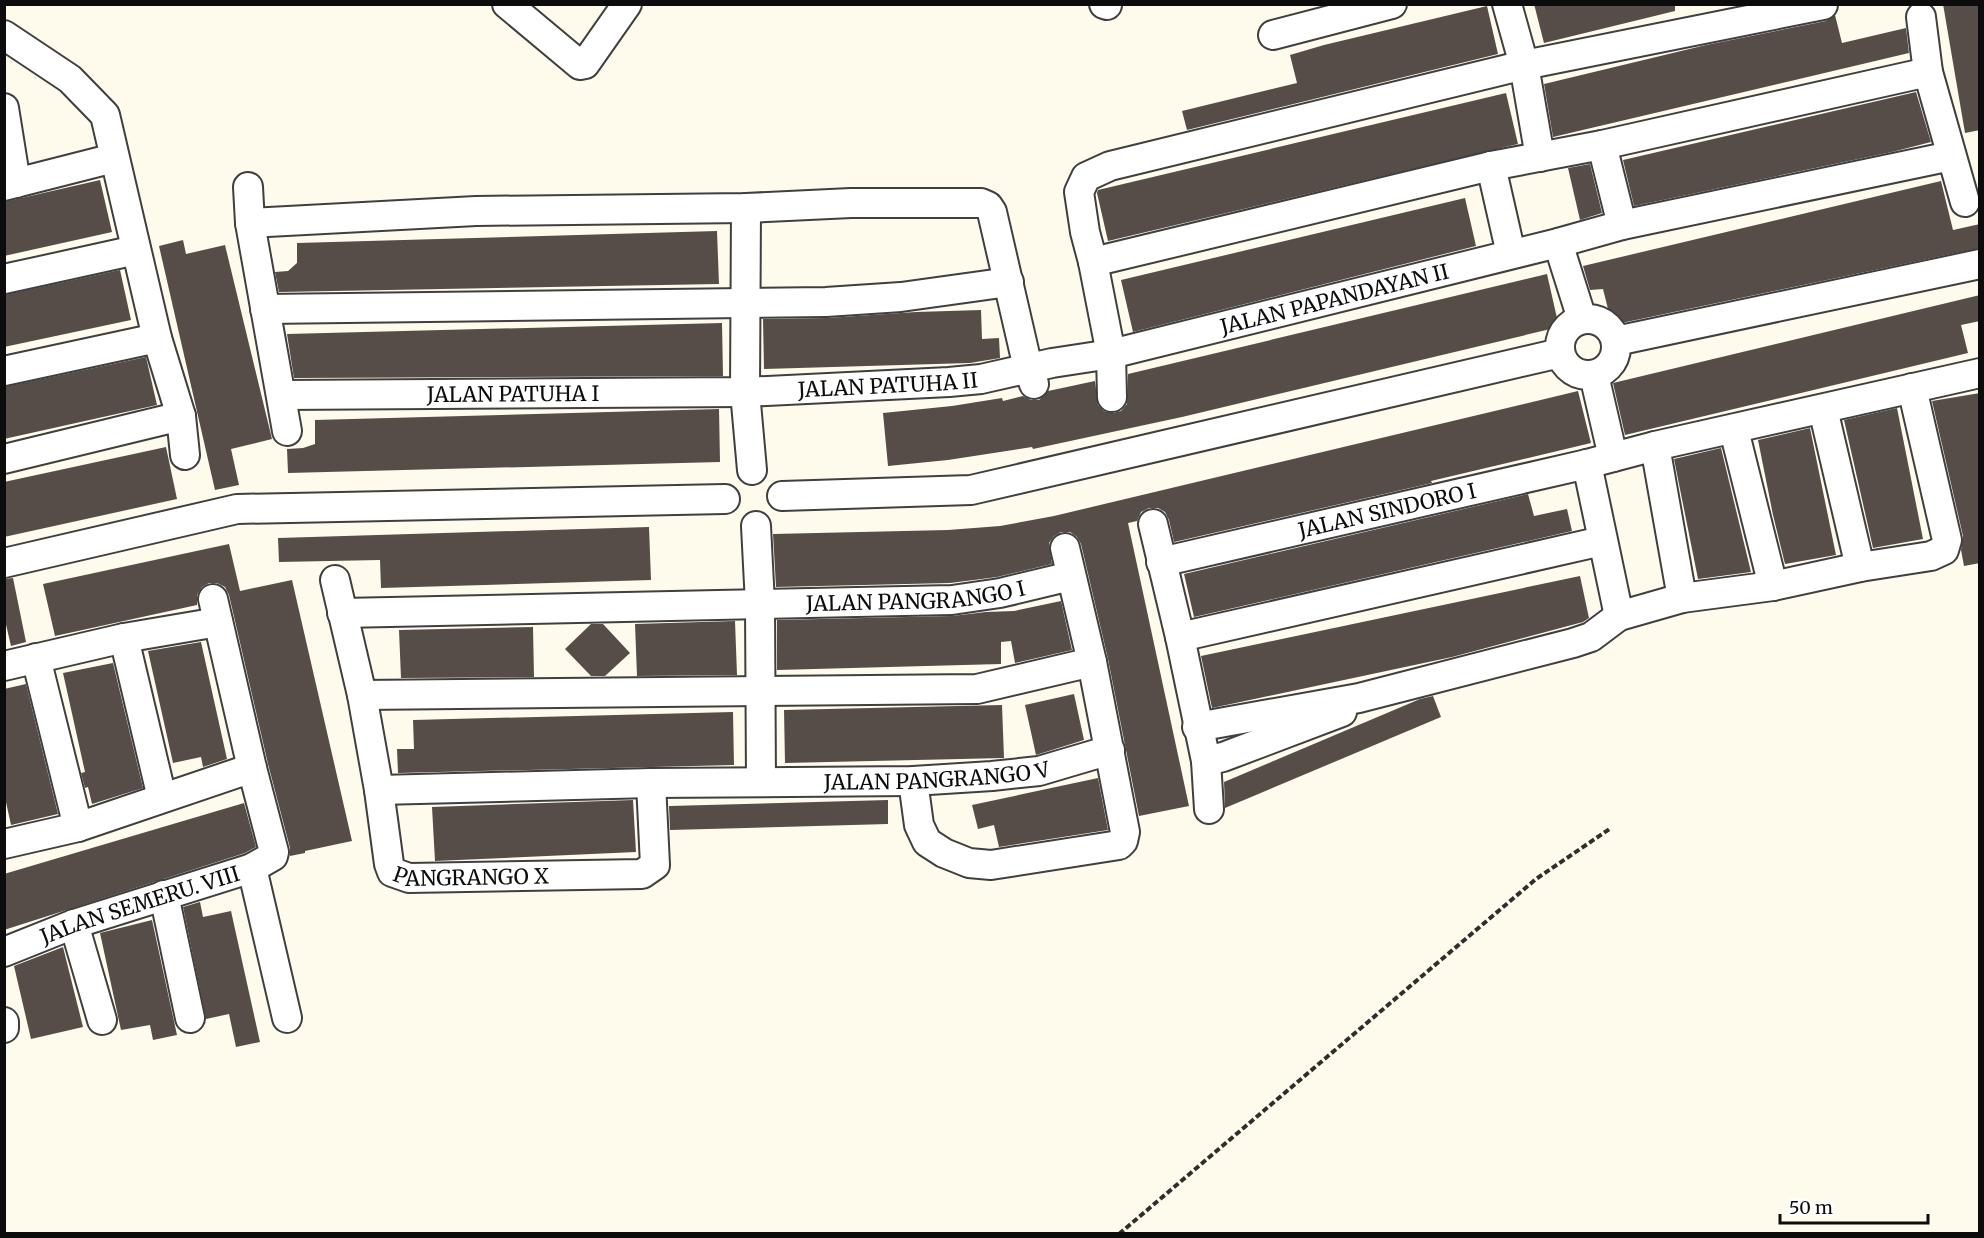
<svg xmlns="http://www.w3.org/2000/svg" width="1984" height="1238" font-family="Merriweather,serif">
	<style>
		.building { fill: #564d48 }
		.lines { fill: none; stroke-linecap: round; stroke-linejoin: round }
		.minor-casing { stroke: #3f3f3f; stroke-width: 32 }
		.path { stroke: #2e2e2e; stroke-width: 4; stroke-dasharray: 6 3; stroke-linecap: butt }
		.minor { stroke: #fff; stroke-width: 28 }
		.labels { text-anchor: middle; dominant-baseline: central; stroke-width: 6; stroke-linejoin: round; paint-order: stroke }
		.street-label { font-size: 21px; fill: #0c0c0c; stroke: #fff }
	</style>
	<rect width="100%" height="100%" fill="#fffbec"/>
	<g class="building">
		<polygon points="1534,4 1675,4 1675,11 1544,43"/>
		<polygon points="1943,4 1980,4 1980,130 1965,133"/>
		<polygon points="1487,6 1498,54 1187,130 1182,111 1297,83 1290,55 1324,45"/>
		<polygon points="1835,15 1842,43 1906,28 1909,53 1553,137 1544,84 1706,45 1826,21"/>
		<polygon points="1916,92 1931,142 1892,152 1634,206 1623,160"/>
		<polygon points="1506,93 1518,144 1108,241 1097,193 1098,190"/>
		<polygon points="1590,164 1602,213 1580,220 1568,168"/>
		<polygon points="100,180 112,232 4,256 4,202"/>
		<polygon points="1941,181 1953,230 1980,224 1980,248 1612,325 1603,289 1590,290 1583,266"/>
		<polygon points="1465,198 1476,246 1133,332 1121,280"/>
		<polygon points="717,231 719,284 279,292 275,272 288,271 297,263 297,243"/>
		<polygon points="183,240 186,254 225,245 272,439 231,449 239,485 215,490 159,246"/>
		<polygon points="120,270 131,320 4,347 4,295"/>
		<polygon points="1547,274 1559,327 1182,417 1033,449 1032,447 948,460 888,466 883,413 952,406 1002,398 1003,401 1023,396 1031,400 1039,400 1048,391 1095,381 1098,405 1104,411 1113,413 1121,411 1127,404 1128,374"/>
		<polygon points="1980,295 1980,321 1961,325 1968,353 1625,435 1613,383"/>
		<polygon points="981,310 982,339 999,338 1000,358 970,363 764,369 763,319 827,318 916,312"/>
		<polygon points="722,323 723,376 294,378 287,334"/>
		<polygon points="146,357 157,405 4,439 4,387"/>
		<polygon points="1578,391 1591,443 1431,481 1432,483 1174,542 1169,520 1165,512 1158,508 1149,508 1141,512 1137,521 1128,523 1189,806 1139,816 1108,659 1081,544 1077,537 1070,532 1061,532 1054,536 1049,543 1052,564 997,577 950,583 776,587 773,534 948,530 1000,526 1054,516"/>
		<polygon points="1980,393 1980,563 1964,566 1961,550 1963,536 1932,401"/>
		<polygon points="1897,408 1923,539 1873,548 1844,420"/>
		<polygon points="719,409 720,462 288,473 287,449 303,448 315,444 315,420"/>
		<polygon points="1810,428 1836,555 1785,564 1773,515 1758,440"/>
		<polygon points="166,447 177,499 4,537 4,482"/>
		<polygon points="1721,448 1751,572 1698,579 1674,459"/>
		<polygon points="1528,494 1534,516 1567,509 1572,531 1194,617 1184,574"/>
		<polygon points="649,527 651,580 381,588 380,560 279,562 278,538"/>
		<polygon points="229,544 240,591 292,580 352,841 305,851 305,853 290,856 290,848 268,764 229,595 225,587 217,583 209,583 202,587 197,595 197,605 55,636 43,584"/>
		<polygon points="1580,576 1589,618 1583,622 1452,657 1212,708 1201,656"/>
		<polygon points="13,578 26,642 11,646 4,616 4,579"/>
		<polygon points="1061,601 1072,650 1015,663 1011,641 1001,642 1001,664 777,670 777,620 952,616 986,612 1014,611"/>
		<polygon points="735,621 737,675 637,676 635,624"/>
		<polygon points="591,624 603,624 630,653 605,676 591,676 565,649"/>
		<polygon points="533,627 534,677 401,678 399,630"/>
		<polygon points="201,642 227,759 203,767 201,757 173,763 148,651"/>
		<polygon points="113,663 143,788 92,804 88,787 85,788 81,773 85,772 63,673"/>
		<polygon points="26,684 58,814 11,825 4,793 4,689"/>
		<polygon points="1074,694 1084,740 1036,755 1025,705"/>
		<polygon points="1433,696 1441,717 1225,808 1224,782 1420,699"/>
		<polygon points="1002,705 1004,758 785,763 784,710"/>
		<polygon points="733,712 734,765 398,773 397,749 414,749 413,720"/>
		<polygon points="1098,778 1108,830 999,847 994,825 978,829 972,805"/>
		<polygon points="633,800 636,852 435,861 432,807"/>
		<polygon points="888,800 888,824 670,830 669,806"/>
		<polygon points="244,803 256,847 245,853 4,930 4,874"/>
		<polygon points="200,902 203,917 231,911 260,1042 236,1047 229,1014 206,1019 183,907"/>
		<polygon points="152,920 177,1035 153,1040 150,1025 121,1030 100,933"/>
		<polygon points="63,947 83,1027 31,1039 14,966"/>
	</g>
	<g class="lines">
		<g class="minor-casing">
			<g id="minor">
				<polyline points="507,4 580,65 585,64 627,4"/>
				<polyline points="1104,4 1107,5"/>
				<polyline points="1507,4 1524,65 1540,157"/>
				<polyline points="1921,17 1928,72 1965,202"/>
				<polyline points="4,35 70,79 105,115 157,338 181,416 185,455"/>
				<polyline points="1273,35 1392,4"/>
				<polyline points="4,108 16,183"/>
				<polyline points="1602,145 1622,225"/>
				<polyline points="1491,166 1511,254"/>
				<polyline points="4,186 114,158"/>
				<polyline points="248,187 250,223 287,431"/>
				<polyline points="746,208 745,392 752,470"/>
				<polyline points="250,223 476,211 746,208 851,203 981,203 988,206 992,212 1028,368 1034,384"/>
				<polyline points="1558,243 1582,319"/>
				<polyline points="1093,262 1491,166 1602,145 1928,72"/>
				<polyline points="4,279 136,250"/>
				<polyline points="265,309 826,302 901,297 1009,282"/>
				<circle cx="1588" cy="347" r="28"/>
				<polyline points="1616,341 1980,264"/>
				<polyline points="4,371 157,338"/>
				<polyline points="1594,375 1613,457"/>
				<path id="s1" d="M282 395 745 392 949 382 981 379 1052 363 1111 354 1558 243 1622 225 1951 156"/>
				<polyline points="1112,397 1111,354 1093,262 1085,232 1079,192 1086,177 1110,166 1524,65 1823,5"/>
				<polyline points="1823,409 1860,567"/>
				<polyline points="1734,430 1773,586"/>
				<polyline points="1655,446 1682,598"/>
				<polyline points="4,459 181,416"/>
				<polyline points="1587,464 1619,616"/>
				<polyline points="782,496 971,490 1560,353"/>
				<polyline points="1153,524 1180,637 1206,761 1209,809"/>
				<polyline points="756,526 760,604 761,782"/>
				<path id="s2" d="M1161 562 1587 464 1655 446 1980 373"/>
				<polyline points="4,563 237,509 725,499"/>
				<path id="s3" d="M335 580 362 695 379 790 389 864 392 872 409 878 642 874 655 865 651 783"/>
				<path id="s4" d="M342 613 952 600 1000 593 1071 576"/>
				<polyline points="1180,637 1602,541"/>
				<polyline points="124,638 162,798"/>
				<polyline points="36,658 78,827"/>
				<polyline points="4,666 124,638 218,622"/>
				<polyline points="362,695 977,689 1092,662"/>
				<polyline points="1197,727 1359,698 1573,643 1591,637 1619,616 1682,598 1773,586 1860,567 1931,556 1944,550 1947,540 1912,388"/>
				<polyline points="1206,761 1223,757 1342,712"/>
				<polyline points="913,781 919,825 927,842 944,853 969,863 991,865 1119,845 1123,841 1125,832 1092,662 1065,548"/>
				<path id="s5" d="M379 790 651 783 913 781 992 776 1039 771 1110 750"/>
				<polyline points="4,844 78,827 252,768"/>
				<polyline points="252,868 287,1018"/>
				<polyline points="164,895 190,1018"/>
				<polyline points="74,924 102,1020"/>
				<path id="s6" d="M4 952 74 924 252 868 273 856 274 852 252 768 213 599"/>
				<polyline points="4,1022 4,1028"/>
			</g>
		</g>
		<polyline class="path" points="1119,1234 1536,879 1611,828"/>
		<use href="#minor" class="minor"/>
	</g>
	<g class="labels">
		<g class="street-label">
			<text stroke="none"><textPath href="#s1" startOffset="1062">JALAN PAPANDAYAN II</textPath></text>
			<text stroke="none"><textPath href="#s1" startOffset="606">JALAN PATUHA II</textPath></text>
			<text stroke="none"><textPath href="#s1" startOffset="231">JALAN PATUHA I</textPath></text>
			<text stroke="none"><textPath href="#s2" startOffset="232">JALAN SINDORO I</textPath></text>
			<text stroke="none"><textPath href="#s4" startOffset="574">JALAN PANGRANGO I</textPath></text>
			<text stroke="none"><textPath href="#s5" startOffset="558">JALAN PANGRANGO V</textPath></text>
			<text stroke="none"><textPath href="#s3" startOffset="378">PANGRANGO X</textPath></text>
			<text stroke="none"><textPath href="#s6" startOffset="144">JALAN SEMERU. VIII</textPath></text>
		</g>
	</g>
	<rect width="1984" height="1238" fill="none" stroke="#0c0c0c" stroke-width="12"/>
	<path d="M1780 1214v9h148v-9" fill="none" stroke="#0c0c0c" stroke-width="3"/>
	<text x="1789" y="1214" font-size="18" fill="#0c0c0c" stroke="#ffffff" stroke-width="4.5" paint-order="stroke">50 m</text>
</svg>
